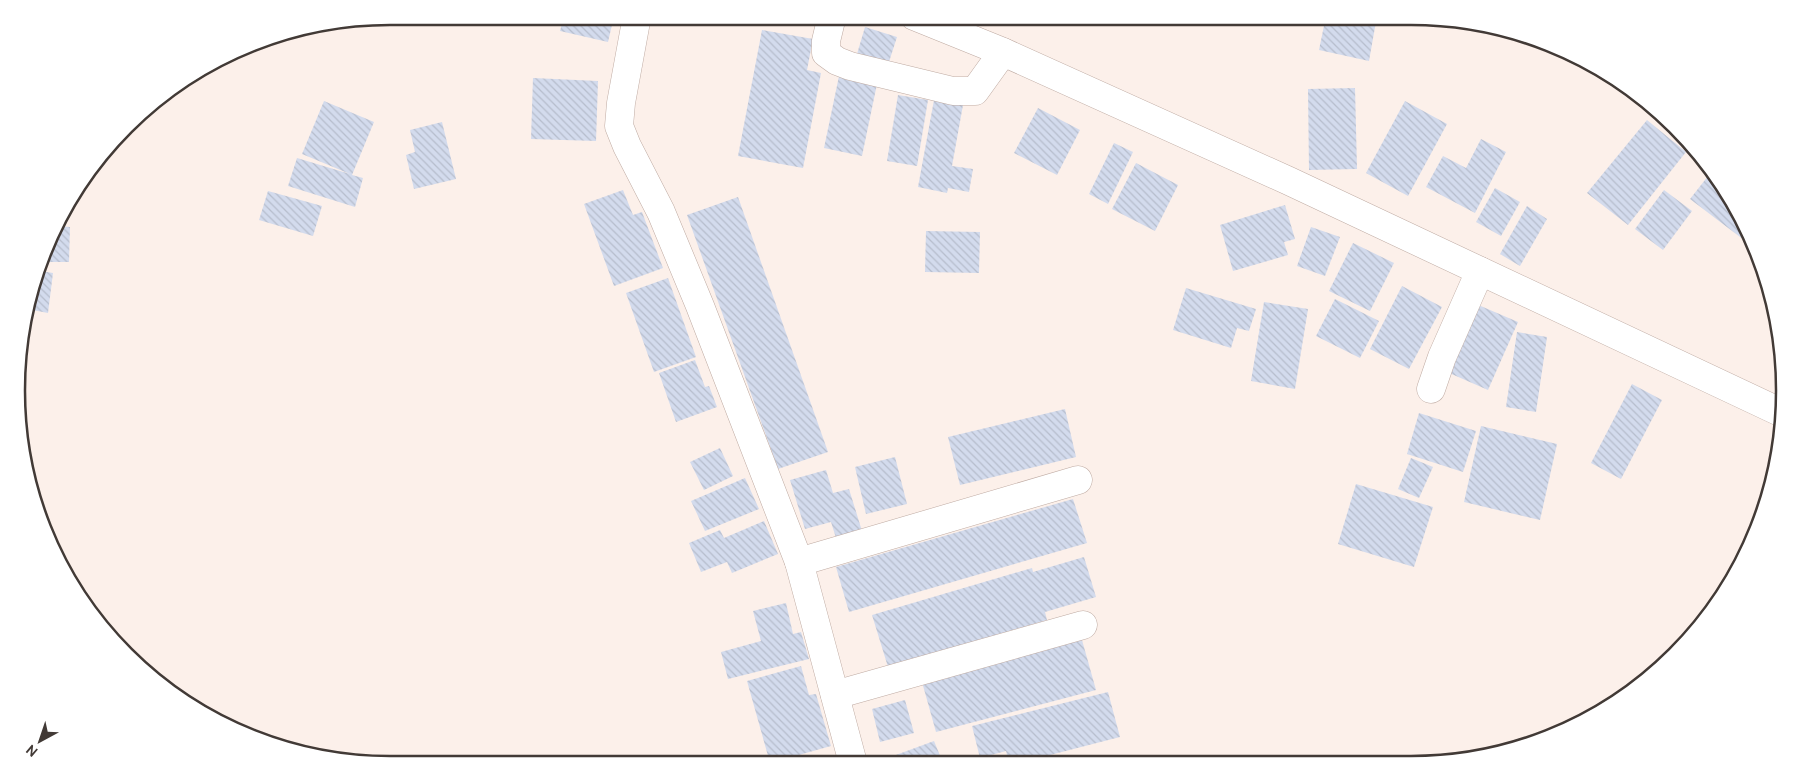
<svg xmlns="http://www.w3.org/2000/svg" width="1801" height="781" font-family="Cabin,sans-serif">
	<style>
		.building { fill: url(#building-back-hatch) }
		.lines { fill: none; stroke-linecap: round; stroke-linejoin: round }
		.minor-casing { stroke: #bfaba3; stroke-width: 29 }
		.minor { stroke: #fff; stroke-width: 28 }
		.rim { fill: none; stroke: #423a36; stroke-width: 2.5 }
	</style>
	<defs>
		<pattern id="building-back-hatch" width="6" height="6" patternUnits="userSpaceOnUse" patternTransform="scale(1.25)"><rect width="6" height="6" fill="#d3dbed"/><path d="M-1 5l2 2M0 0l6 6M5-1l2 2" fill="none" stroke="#b6bdcc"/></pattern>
	</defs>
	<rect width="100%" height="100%" fill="#fcf0ea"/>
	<g class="building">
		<polygon points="390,16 421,16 420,26 365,21"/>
		<polygon points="564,16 614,16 608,42 560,31"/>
		<polygon points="1326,16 1377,16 1369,61 1319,50"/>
		<polygon points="865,27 897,37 888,65 857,54"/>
		<polygon points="762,30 813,39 807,70 821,73 803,168 738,156"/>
		<polygon points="839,76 877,84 862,156 824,148"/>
		<polygon points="533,78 598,81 596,141 531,139"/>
		<polygon points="1355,88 1357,169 1309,170 1308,89"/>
		<polygon points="898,95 928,100 917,166 887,161"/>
		<polygon points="934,100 963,105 952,166 973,169 969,192 948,188 947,193 918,187"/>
		<polygon points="324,101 374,122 352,175 363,178 355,207 288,186 297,158 350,174 302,154"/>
		<polygon points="1405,101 1447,124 1408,196 1366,173"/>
		<polygon points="1038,108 1080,130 1057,175 1014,153"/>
		<polygon points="1647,120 1686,152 1628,225 1587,193"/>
		<polygon points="442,122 456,179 414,189 406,155 415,152 410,130"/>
		<polygon points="1481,139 1506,152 1475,213 1426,187 1443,156 1466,168"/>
		<polygon points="1114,143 1133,152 1108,204 1089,194"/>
		<polygon points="1136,163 1178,185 1155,231 1112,209"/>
		<polygon points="1712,171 1746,225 1749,233 1744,240 1690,199"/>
		<polygon points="1495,188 1520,202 1501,236 1476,222"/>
		<polygon points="623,190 633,215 642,212 663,268 614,286 584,204"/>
		<polygon points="1664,190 1692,211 1663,250 1635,229"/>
		<polygon points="268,191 322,206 313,236 259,220"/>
		<polygon points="738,197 828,452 778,469 687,215"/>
		<polygon points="1285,205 1295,239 1284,242 1288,255 1233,271 1220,225"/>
		<polygon points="1527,206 1547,219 1520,266 1500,254"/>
		<polygon points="58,226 70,227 69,262 44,262"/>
		<polygon points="1311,227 1340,237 1325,276 1297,266"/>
		<polygon points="926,231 980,232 979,273 925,272"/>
		<polygon points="1353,243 1394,263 1370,311 1329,291"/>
		<polygon points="41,271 53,273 48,313 27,309"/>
		<polygon points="668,278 696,357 654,372 626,293"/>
		<polygon points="1402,286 1442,307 1409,369 1370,349"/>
		<polygon points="1186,288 1256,309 1249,331 1237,328 1231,348 1173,330"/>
		<polygon points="1335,299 1379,321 1360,358 1316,336"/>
		<polygon points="1264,302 1308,309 1295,389 1251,381"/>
		<polygon points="1476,304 1518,322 1488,390 1447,372"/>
		<polygon points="1517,332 1547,337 1536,412 1506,407"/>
		<polygon points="695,360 705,387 709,386 717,407 676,422 659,373"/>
		<polygon points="1632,384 1662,400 1621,479 1591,463"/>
		<polygon points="1065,409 1076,457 960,485 948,437"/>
		<polygon points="1419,413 1476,431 1463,472 1407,454"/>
		<polygon points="1481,426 1557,444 1540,520 1464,502"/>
		<polygon points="720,448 733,476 704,490 690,462"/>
		<polygon points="895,457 907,504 866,514 855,467"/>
		<polygon points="1411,458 1433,467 1419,498 1398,489"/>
		<polygon points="826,470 833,493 849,489 862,531 836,538 831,522 805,529 790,480"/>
		<polygon points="745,478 759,509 705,531 691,501"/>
		<polygon points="1356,484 1433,507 1414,567 1338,544"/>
		<polygon points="1073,499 1087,543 849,612 836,567"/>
		<polygon points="764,521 778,554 732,573 727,562 701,572 689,543 720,530 724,538"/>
		<polygon points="1084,557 1096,597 1045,612 1047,620 888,667 872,615 1032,568 1033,572"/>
		<polygon points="786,603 793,634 801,632 809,659 728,679 721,652 761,641 753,611"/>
		<polygon points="1082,640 1096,690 936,732 922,682"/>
		<polygon points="801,666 809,695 816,694 831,746 770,763 747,681"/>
		<polygon points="1108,692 1120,737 1019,763 1009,763 1006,751 980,758 972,726"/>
		<polygon points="905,700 914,733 880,742 872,709"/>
		<polygon points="934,741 943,763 886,763 885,759"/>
	</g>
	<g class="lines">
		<g class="minor-casing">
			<g id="minor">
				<polyline points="637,16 621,103 619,126 627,146 661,212 700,306 799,562 853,763"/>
				<polyline points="832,16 826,41 826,53 837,61 850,66 953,91 975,91 1003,52"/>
				<polyline points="914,16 1003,52 1289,181 1782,413"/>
				<polyline points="1431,389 1442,357 1480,271"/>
				<polyline points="799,562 1078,480"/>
				<polyline points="835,695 1083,625"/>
			</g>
		</g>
		<use href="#minor" class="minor"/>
	</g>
	<path d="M0 0H1801V781H0ZM390 25H1411A365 365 0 0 1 1776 390V391A365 365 0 0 1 1411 756H390A365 365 0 0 1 25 391V390A365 365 0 0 1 390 25Z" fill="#fff" fill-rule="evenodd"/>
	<path class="rim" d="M390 25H1411A365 365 0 0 1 1776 390V391A365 365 0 0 1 1411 756H390A365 365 0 0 1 25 391V390A365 365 0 0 1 390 25Z"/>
	<g transform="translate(40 741) rotate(220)" stroke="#ffffff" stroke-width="4" paint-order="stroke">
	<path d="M0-4L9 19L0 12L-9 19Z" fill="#423a36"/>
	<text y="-8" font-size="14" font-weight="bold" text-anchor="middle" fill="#423a36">N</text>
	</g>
</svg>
